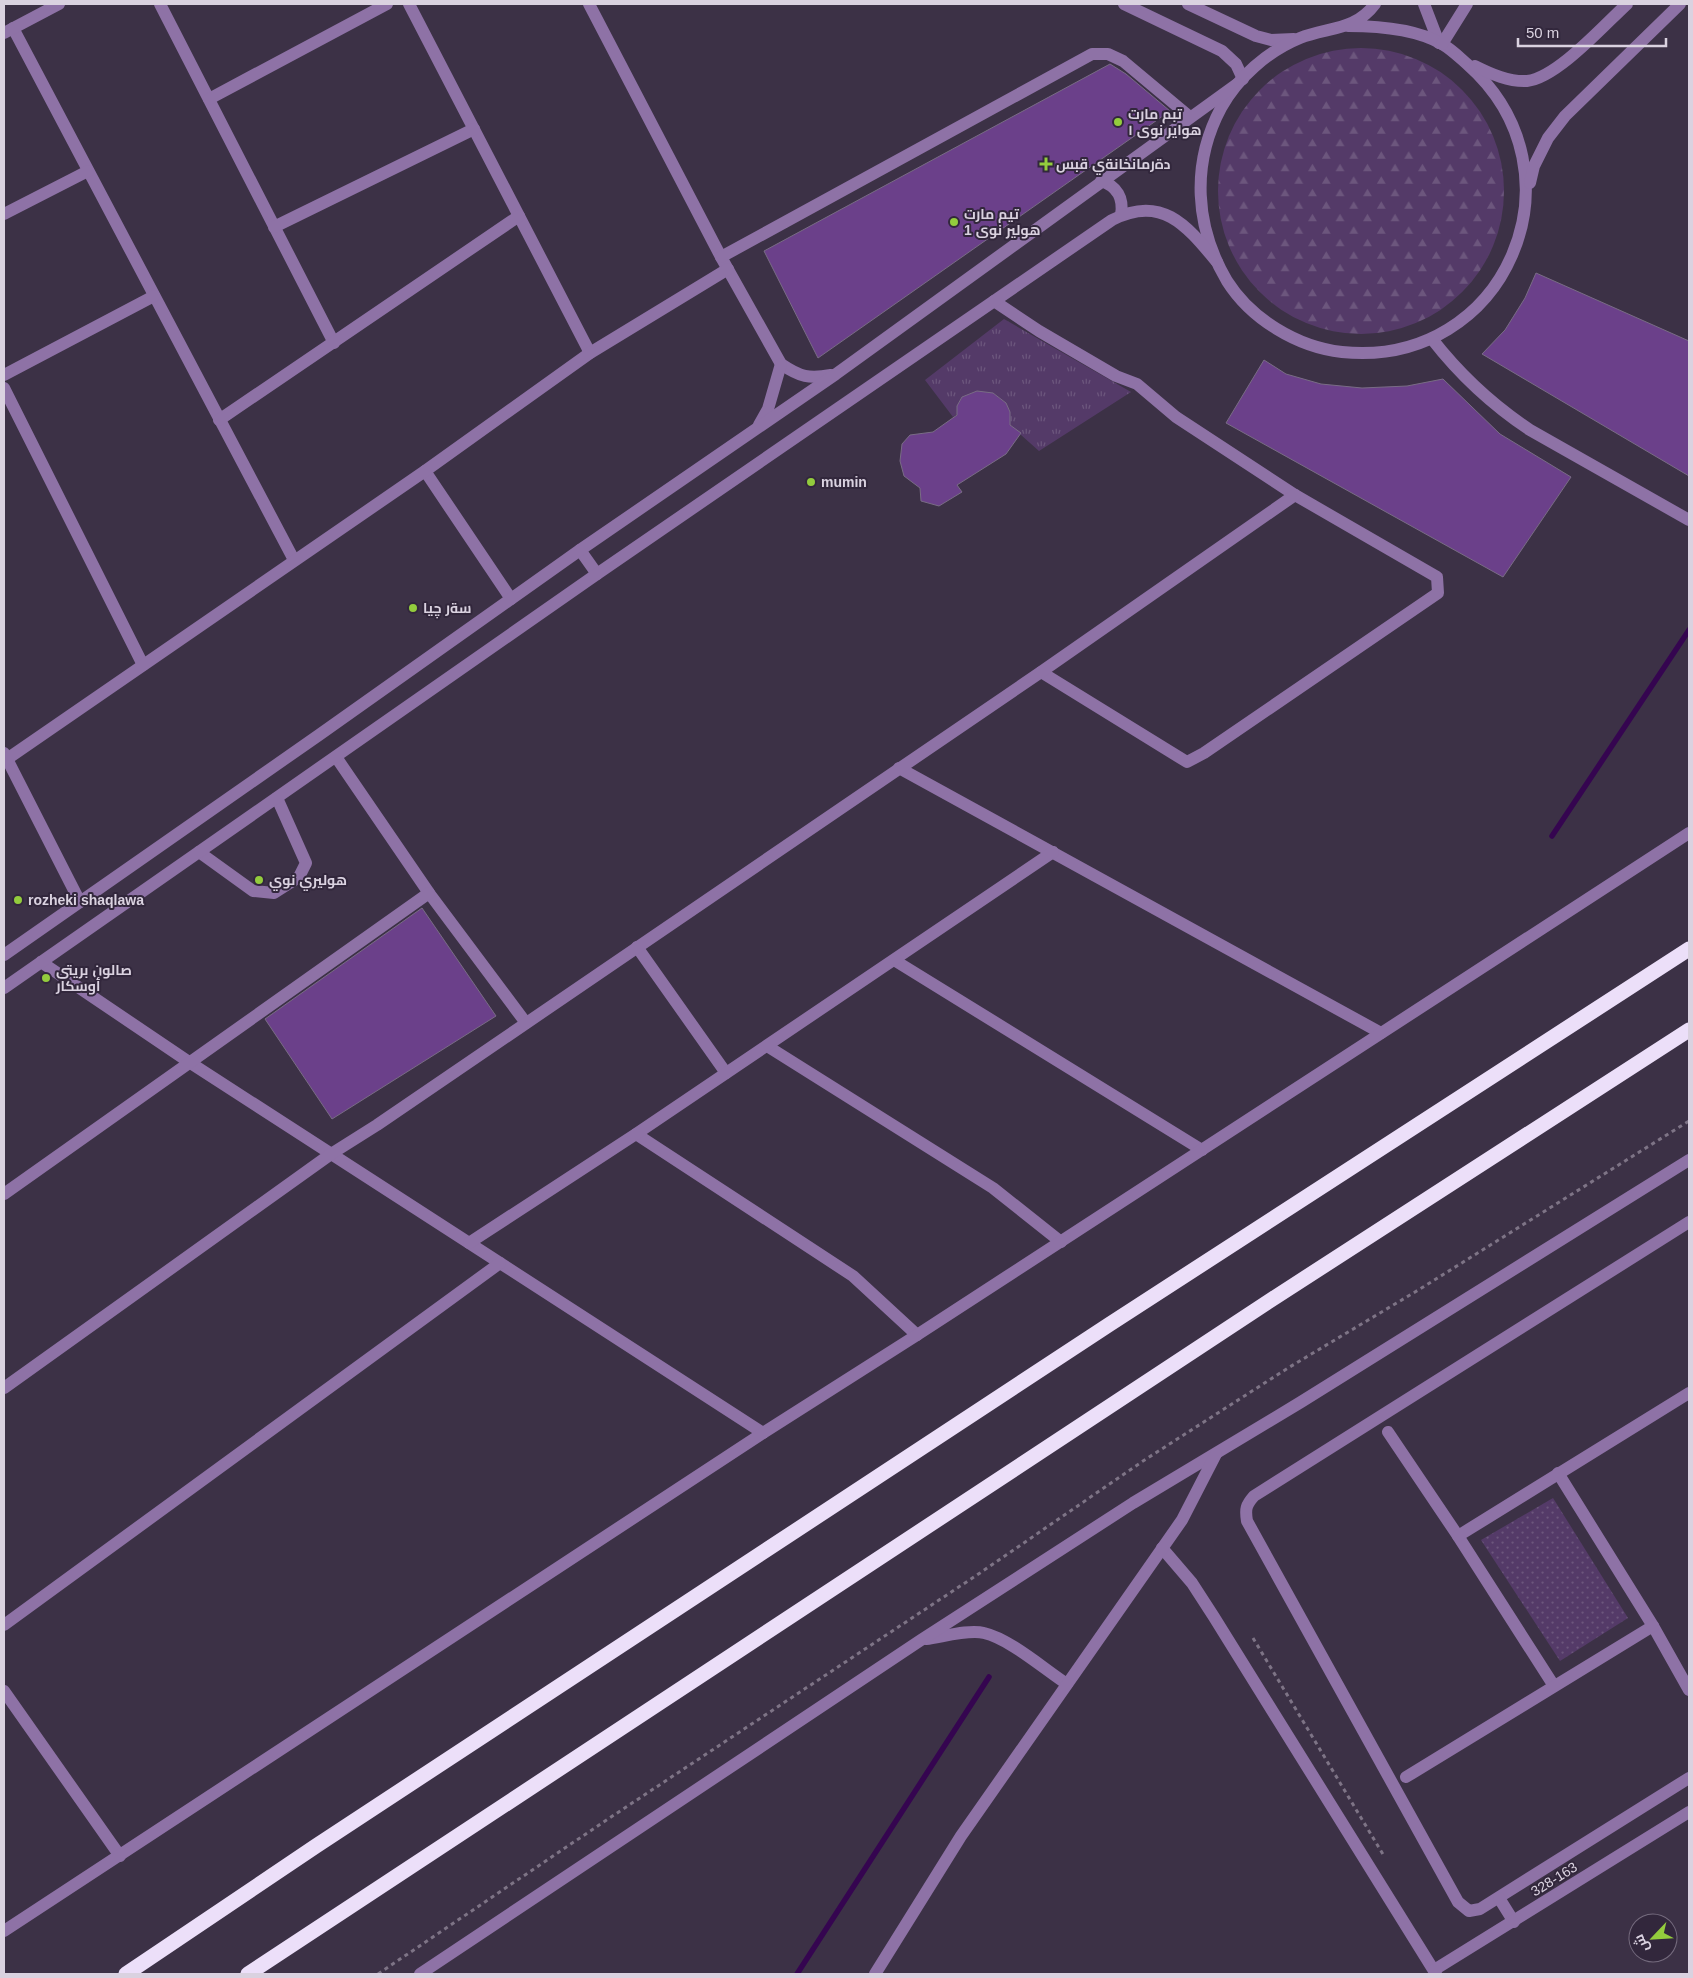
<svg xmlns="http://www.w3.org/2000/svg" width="1693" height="1978" font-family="Arial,Cairo,sans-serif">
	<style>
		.grass { fill: url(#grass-tufts) }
		.forest { fill: url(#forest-firs) }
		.park { fill: url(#park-dots) }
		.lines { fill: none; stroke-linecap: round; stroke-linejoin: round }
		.stream { stroke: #350550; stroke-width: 5.5 }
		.building { fill: #6b408a; stroke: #796c85 }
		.path { stroke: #7e7486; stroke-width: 3; stroke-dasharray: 4 4; stroke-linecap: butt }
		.minor { stroke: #8e72a6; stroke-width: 12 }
		.highway { stroke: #ecdff9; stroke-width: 15 }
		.poi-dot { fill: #93cc3d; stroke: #32273c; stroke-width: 2 }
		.labels { text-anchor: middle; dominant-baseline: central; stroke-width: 4; stroke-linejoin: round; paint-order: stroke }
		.poi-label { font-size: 14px; font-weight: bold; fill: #dad2e0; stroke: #32273c; text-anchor: start }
		.street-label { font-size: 14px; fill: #dad2e0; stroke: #32273c }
	</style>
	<defs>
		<pattern id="grass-tufts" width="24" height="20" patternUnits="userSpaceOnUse" patternTransform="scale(1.25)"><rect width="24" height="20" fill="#543a68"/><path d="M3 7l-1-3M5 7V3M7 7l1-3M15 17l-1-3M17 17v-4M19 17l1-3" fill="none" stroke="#6c567d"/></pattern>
		<pattern id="forest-firs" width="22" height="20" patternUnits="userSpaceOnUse" patternTransform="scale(1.25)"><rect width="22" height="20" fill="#543a68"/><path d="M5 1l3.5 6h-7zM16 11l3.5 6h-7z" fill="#6c567d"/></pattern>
		<pattern id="park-dots" width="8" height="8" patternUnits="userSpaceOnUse" patternTransform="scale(1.25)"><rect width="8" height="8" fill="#543a68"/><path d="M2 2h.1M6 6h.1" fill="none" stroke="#6c567d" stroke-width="1.8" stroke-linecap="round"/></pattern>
	</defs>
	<rect width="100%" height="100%" fill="#3c3146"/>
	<path class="grass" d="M1004 319 1131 392 1039 451 1010 425C1010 407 1008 404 993 393L962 397 957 406V414L953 417 925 380Z"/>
	<circle class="forest" cx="1361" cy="191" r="143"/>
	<polygon class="park" points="1553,1498 1628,1618 1560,1661 1481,1540"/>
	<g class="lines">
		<g class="stream">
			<polyline points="1552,836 1689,630"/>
			<polyline points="797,1974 989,1677"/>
		</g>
	</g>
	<g class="building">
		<polygon points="1110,64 1126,74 1170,111 818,358 764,251"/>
		<polygon points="1536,273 1689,341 1689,476 1482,354 1505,330 1525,298"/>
		<polygon points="1264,360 1286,374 1321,384 1362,388 1407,386 1443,379 1500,434 1571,477 1503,577 1226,423"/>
		<polygon points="977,391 993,393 1006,403 1010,412 1010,425 1021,433 1006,454 957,485 962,492 939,506 921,501 920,488 904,476 900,461 902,444 910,435 933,432 957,415 957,406 962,397"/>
		<polygon points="422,908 496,1016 332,1119 265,1019"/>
	</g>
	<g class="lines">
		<g class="path">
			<polyline points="1253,1638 1384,1856"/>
			<polyline points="378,1974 608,1819 980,1573 1143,1461 1288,1368 1420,1289 1689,1121"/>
		</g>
		<g class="minor">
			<polyline points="160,4 334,343"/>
			<polyline points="409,4 590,353"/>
			<path d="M589 4 721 257 781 364C800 377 809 379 831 375"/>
			<polyline points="1124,4 1222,51 1236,64 1243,79"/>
			<polyline points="1188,4 1256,36 1271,40 1294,39"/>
			<polyline points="1424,4 1439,43"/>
			<path d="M1348 26C1377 26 1416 29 1442 44 1451 49 1459 57 1467 64 1590 172 1506 369 1342 352 1297 347 1251 319 1227 281 1195 227 1191 164 1221 108 1237 78 1268 51 1300 38 1328 27 1355 31 1375 4"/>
			<polyline points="13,28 294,560"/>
			<polyline points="4,33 59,4"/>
			<polyline points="1442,44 1467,4"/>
			<path d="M1475 66C1491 74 1509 82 1527 81 1557 78 1604 25 1627 4"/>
			<polyline points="209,99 387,4"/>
			<path d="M1101 181C1117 186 1124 198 1121 215"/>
			<polyline points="1530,183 1534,166 1548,138 1565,116 1680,4"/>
			<polyline points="4,214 88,171"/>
			<polyline points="274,227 474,129"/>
			<polyline points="721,257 1092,54 1108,54 1123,61 1190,117"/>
			<polyline points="994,301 1039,331 1116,376 1137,384 1176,417 1295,495 1437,577 1438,593 1204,753 1187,762 1041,672"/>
			<path d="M1432 339C1460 375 1491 404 1530 430L1689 520"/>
			<polyline points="4,375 154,296"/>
			<polyline points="4,388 143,665"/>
			<polyline points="219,420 519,216"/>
			<polyline points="759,425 768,409 781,364"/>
			<polyline points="425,471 511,599"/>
			<polyline points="580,550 597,574"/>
			<polyline points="4,753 80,902"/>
			<polyline points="336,757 429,893 526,1023"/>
			<polyline points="7,759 425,471 590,353 728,269"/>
			<polyline points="899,768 1381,1033"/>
			<polyline points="199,852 253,891 274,893 299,877 306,863 277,798"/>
			<polyline points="637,947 726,1073"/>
			<polyline points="4,955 319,735 580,550 836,374 1237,84"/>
			<polyline points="894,960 1202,1150"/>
			<polyline points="41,962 189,1062 763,1433"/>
			<path d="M4 988 597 574 1112 220C1162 194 1187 226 1217 262"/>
			<polyline points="767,1046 993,1188 1061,1242"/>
			<polyline points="636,1134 853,1276 917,1335"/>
			<polyline points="4,1194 429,893"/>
			<path d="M1689 1222 1254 1496C1246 1505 1245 1509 1247 1521L1458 1902 1469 1911 1480 1909 1689 1778"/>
			<polyline points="469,1243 636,1134 1053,852"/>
			<polyline points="4,1388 331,1154 377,1125 1041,672 1295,495"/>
			<polyline points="1388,1432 1458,1536 1554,1686"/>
			<polyline points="1558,1473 1653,1626 1689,1690"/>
			<polyline points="1458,1536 1689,1393"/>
			<polyline points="1162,1548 1192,1583 1214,1617 1436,1974"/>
			<polyline points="4,1625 500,1263"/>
			<path d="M926 1639C942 1637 969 1629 984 1633 1010 1639 1044 1669 1067 1684"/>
			<polyline points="4,1691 120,1856"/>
			<polyline points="1406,1777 1653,1626"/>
			<polyline points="1499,1898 1514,1922"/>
			<polyline points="4,1931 763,1433 917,1335 1689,833"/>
			<polyline points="1434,1970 1689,1812"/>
			<polyline points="420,1974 921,1640 1133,1503 1301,1402 1689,1160"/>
			<polyline points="875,1974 961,1836 1182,1520 1216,1454"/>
		</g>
		<g class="highway">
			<polyline points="126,1974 316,1846 1110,1324 1689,949"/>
			<polyline points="248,1974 1274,1298 1689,1030"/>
		</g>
	</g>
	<g class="poi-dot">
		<circle cx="1118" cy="122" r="5"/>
		<path d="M1043.5 156.5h5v5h5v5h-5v5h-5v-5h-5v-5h5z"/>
		<circle cx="954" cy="222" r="5"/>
		<circle cx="811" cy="482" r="5"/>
		<circle cx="413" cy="608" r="5"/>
		<circle cx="259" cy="880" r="5"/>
		<circle cx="18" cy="900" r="5"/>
		<circle cx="46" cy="978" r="5"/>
	</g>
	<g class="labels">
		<g class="poi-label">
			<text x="1128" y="114">تبم مارت<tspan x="1128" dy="16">هواير نوى ١</tspan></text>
			<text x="1056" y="164">دةرمانخانةي قبس</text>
			<text x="964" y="214">تيم مارت<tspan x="964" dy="16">هولير نوى 1</tspan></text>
			<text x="821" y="482">mumin</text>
			<text x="423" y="608">سةر چيا</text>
			<text x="269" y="880">هوليري نوي</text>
			<text x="28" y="900">rozheki shaqlawa</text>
			<text x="56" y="970">صالون بريتي<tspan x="56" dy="16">أوسكار</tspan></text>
		</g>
		<g class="street-label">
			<text transform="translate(1554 1879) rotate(-32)">328-163</text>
		</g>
	</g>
	<rect width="1693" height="1978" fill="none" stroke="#dad2e0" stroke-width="10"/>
	<g transform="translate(1653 1938) rotate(245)"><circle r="24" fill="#32273c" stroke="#756b7e"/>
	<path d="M0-4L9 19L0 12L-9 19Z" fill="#93cc3d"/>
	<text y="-8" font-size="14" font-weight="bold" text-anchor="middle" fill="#dad2e0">ش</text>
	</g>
	<path d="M1518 38v8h148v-8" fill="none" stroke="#dad2e0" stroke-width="2.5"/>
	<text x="1526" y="38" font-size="15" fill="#dad2e0" stroke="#32273c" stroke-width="4" paint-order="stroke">50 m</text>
</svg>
